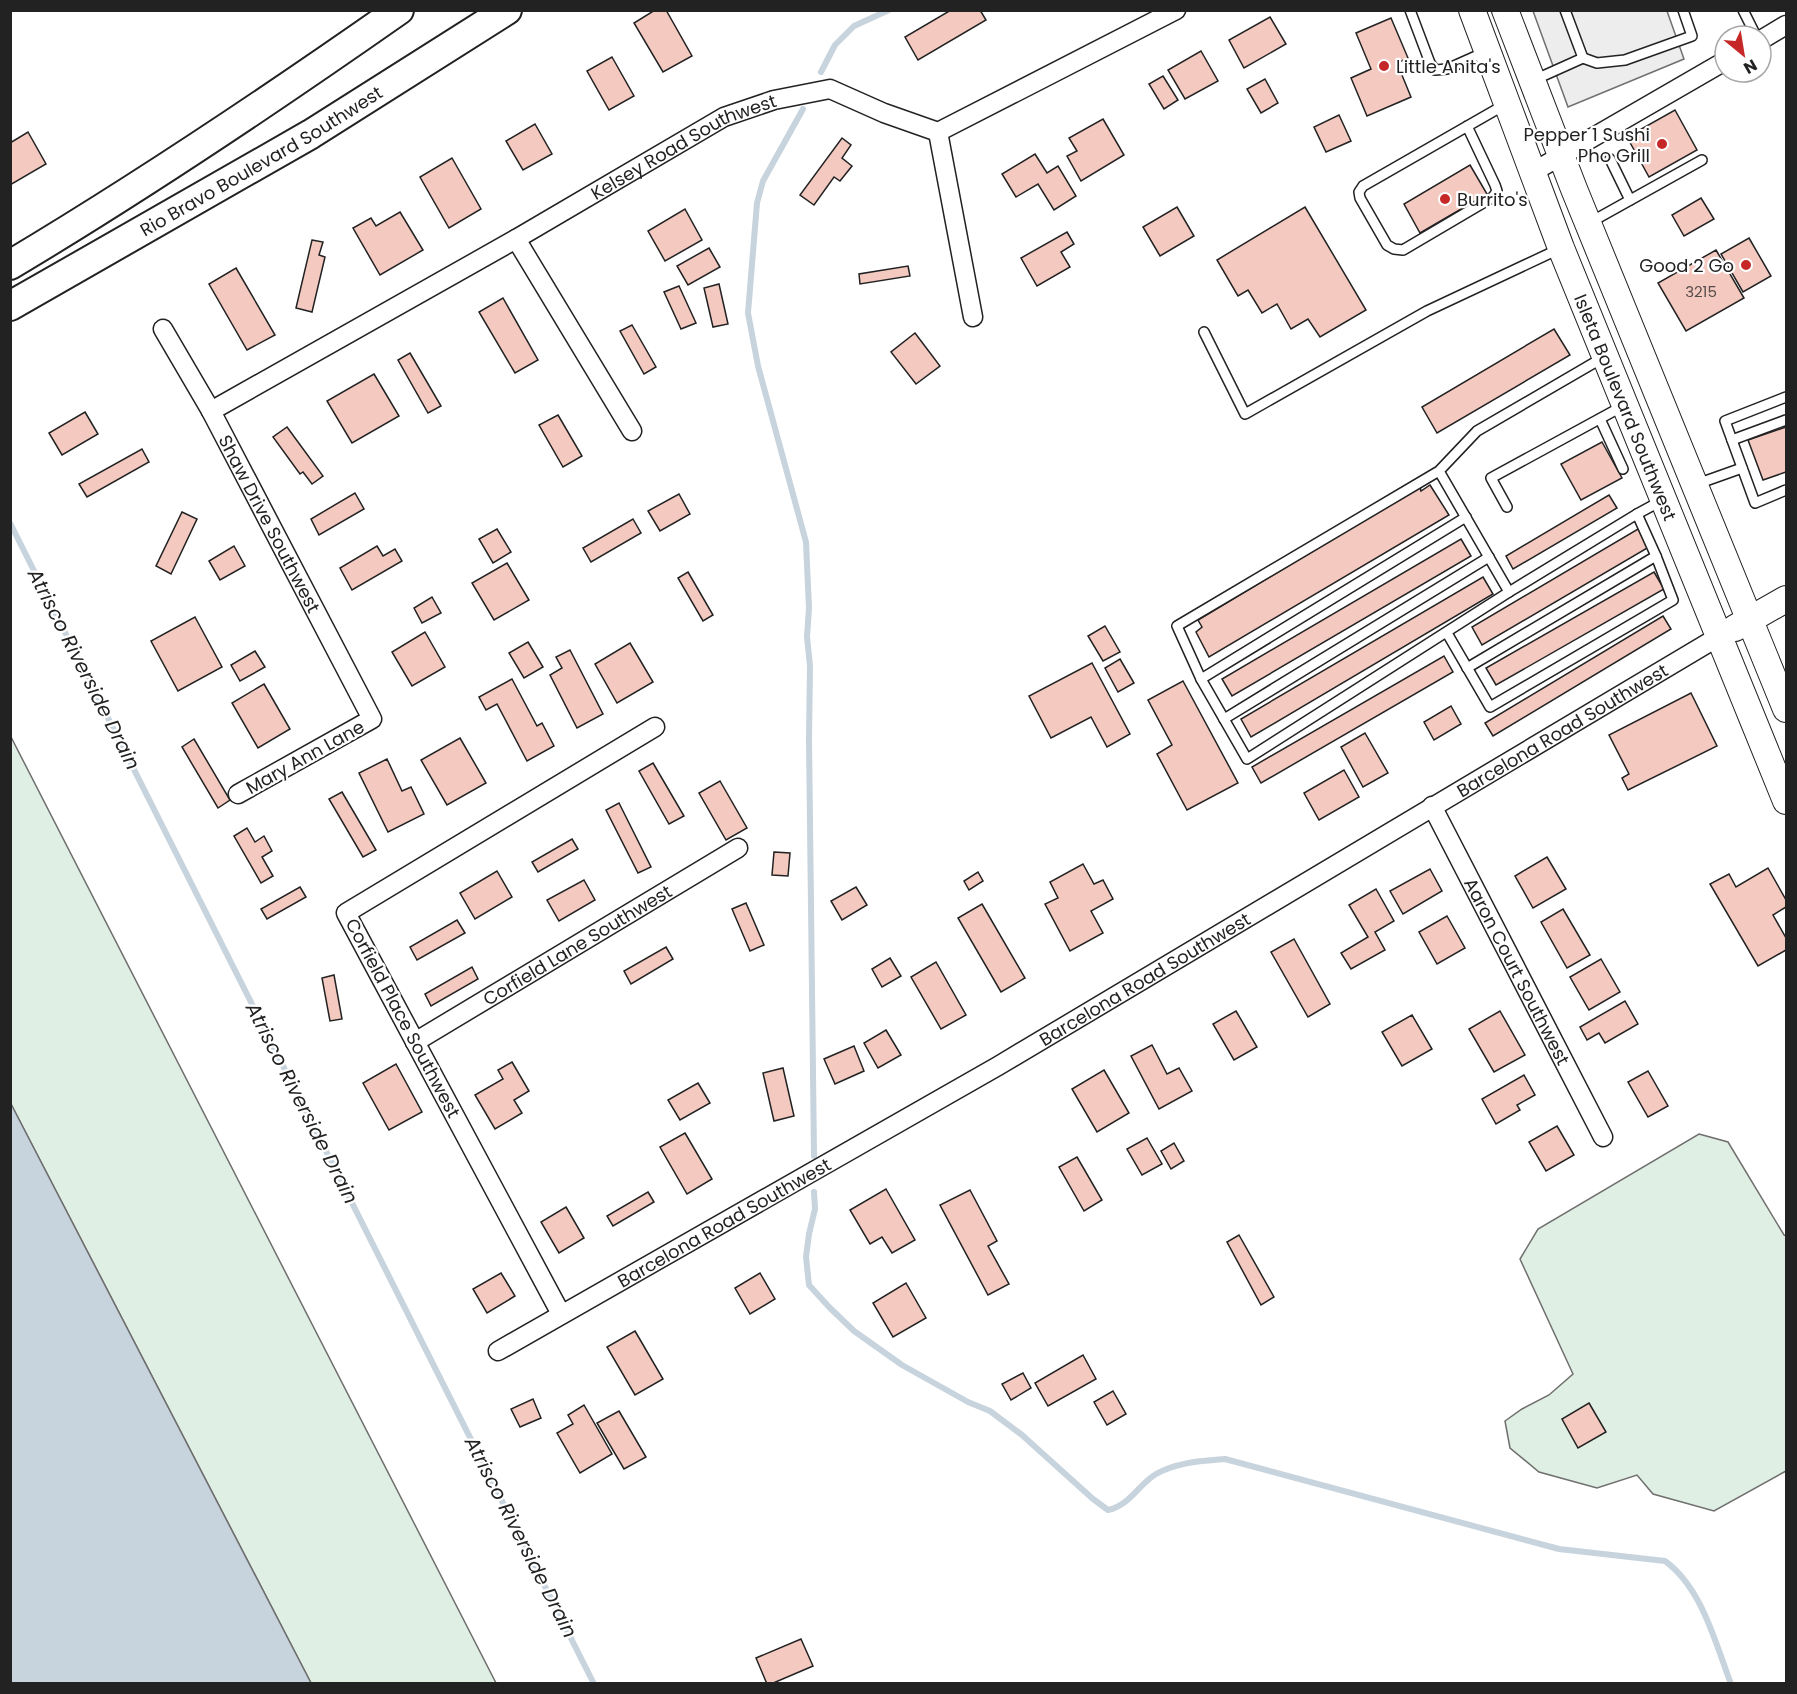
<svg xmlns="http://www.w3.org/2000/svg" width="1797" height="1694" font-family="Poppins,sans-serif">
	<style>
		.green { fill: #e0efe3; stroke: #6f6f6f; stroke-width: 1.5 }
		.parking { fill: #ededed; stroke: #6f6f6f; stroke-width: 1.5 }
		.water { fill: #c7d3dd; stroke: #6f6f6f; stroke-width: 1.5 }
		.lines { fill: none; stroke-linecap: round; stroke-linejoin: round }
		.stream { stroke: #c7d3dd; stroke-width: 6 }
		.building { fill: #f3c9c0; stroke: #222; stroke-width: 1.5 }
		.lane-casing { stroke: #222; stroke-width: 12 }
		.street-casing { stroke: #222; stroke-width: 21 }
		.secondary-casing { stroke: #222; stroke-width: 28 }
		.primary-casing { stroke: #222; stroke-width: 32 }
		.lane { stroke: #fff; stroke-width: 9 }
		.street { stroke: #fff; stroke-width: 18 }
		.secondary { stroke: #fff; stroke-width: 26 }
		.primary { stroke: #fff; stroke-width: 28 }
		.poi-dot { fill: #c62828; stroke: #fff; stroke-width: 2 }
		.labels { text-anchor: middle; dominant-baseline: central; stroke-width: 4.5; stroke-linejoin: round; paint-order: stroke }
		.number-label { font-size: 15px; fill: #564c4a }
		.poi-label { font-size: 18px; fill: #222; stroke: #fff; text-anchor: start }
		.street-label { font-size: 18px; fill: #222; stroke: #fff }
		.water-label { font-size: 20px; font-style: italic; fill: #222; stroke: #fff }
	</style>
	<rect width="100%" height="100%" fill="#fff"/>
	<g class="green">
		<polygon points="10,737 11,737 496,1683 311,1683 11,1104"/>
		<polygon points="1699,1134 1728,1142 1784,1235 1786,1236 1786,1471 1714,1511 1653,1494 1637,1475 1597,1488 1539,1472 1510,1448 1505,1421 1522,1409 1549,1395 1573,1374 1520,1259 1538,1229"/>
	</g>
	<polygon class="parking" points="1533,11 1667,11 1684,59 1568,107"/>
	<polygon class="water" points="11,1104 311,1683 11,1683"/>
	<g class="lines">
		<g class="stream">
			<polyline points="821,72 835,45 854,26 889,10"/>
			<polyline points="803,109 763,181 757,203 748,313 758,366 806,542 809,608 807,637 810,666 809,739 814,1156"/>
			<polyline points="10,523 594,1684"/>
			<path d="M814 1192 815 1209 809 1234 806 1257 809 1285 829 1307 854 1331 902 1365 968 1402 990 1411 1022 1435 1093 1499 1108 1510C1130 1505 1138 1485 1156 1474 1177 1462 1202 1461 1225 1459L1559 1549 1665 1561C1702 1588 1715 1642 1731 1684"/>
		</g>
	</g>
	<g class="building">
		<polygon points="655,10 666,10 692,56 663,72 634,23"/>
		<polygon points="951,10 980,10 986,20 918,60 905,37"/>
		<polygon points="1270,17 1286,44 1244,68 1229,40"/>
		<polygon points="1391,18 1408,58 1397,63 1411,97 1367,116 1351,78 1371,69 1356,33"/>
		<polygon points="1201,51 1218,81 1185,99 1168,70"/>
		<polygon points="612,57 634,96 609,110 587,71"/>
		<polygon points="1163,76 1178,100 1164,109 1149,84"/>
		<polygon points="1265,79 1278,103 1261,113 1247,89"/>
		<polygon points="1675,110 1697,150 1649,177 1627,137"/>
		<polygon points="1339,115 1351,141 1326,152 1314,127"/>
		<polygon points="1103,119 1124,155 1081,181 1067,156 1077,151 1069,138"/>
		<polygon points="535,124 552,154 523,170 506,141"/>
		<polygon points="28,132 46,164 10,185 10,143"/>
		<polygon points="842,138 851,145 842,158 852,166 840,181 834,177 814,205 800,195"/>
		<polygon points="1035,154 1047,173 1058,166 1076,196 1054,210 1038,184 1016,197 1002,174"/>
		<polygon points="452,158 481,209 449,228 420,177"/>
		<polygon points="1470,165 1487,194 1420,233 1404,204"/>
		<polygon points="1701,198 1714,219 1684,236 1672,215"/>
		<polygon points="1177,207 1194,236 1160,256 1143,227"/>
		<polygon points="1305,207 1366,310 1320,337 1308,319 1291,329 1277,304 1262,313 1248,290 1238,296 1217,260"/>
		<polygon points="685,209 702,240 665,261 648,231"/>
		<polygon points="400,212 423,250 380,275 353,228 371,218 376,226"/>
		<polygon points="1067,232 1074,244 1061,252 1070,267 1037,286 1021,258"/>
		<polygon points="1749,238 1771,276 1743,292 1721,254"/>
		<polygon points="312,240 323,242 319,255 325,257 312,312 296,308"/>
		<polygon points="709,248 720,267 688,285 677,266"/>
		<polygon points="1716,250 1744,298 1686,331 1658,283"/>
		<polygon points="908,266 910,276 860,284 859,274"/>
		<polygon points="236,268 275,335 247,350 209,284"/>
		<polygon points="719,284 728,324 713,327 704,288"/>
		<polygon points="679,286 696,323 681,329 664,292"/>
		<polygon points="503,298 538,360 515,373 479,312"/>
		<polygon points="632,325 656,367 644,374 620,331"/>
		<polygon points="1554,329 1570,355 1437,433 1422,407"/>
		<polygon points="915,333 940,366 916,384 891,352"/>
		<polygon points="410,353 441,406 428,413 398,360"/>
		<polygon points="374,374 399,416 352,443 327,401"/>
		<polygon points="85,412 98,434 62,455 49,433"/>
		<polygon points="558,415 582,456 563,467 539,425"/>
		<polygon points="287,427 323,476 312,484 303,472 300,474 273,437"/>
		<polygon points="1786,427 1786,472 1763,480 1748,440"/>
		<polygon points="1602,442 1622,478 1581,500 1561,464"/>
		<polygon points="142,449 149,462 87,497 79,484"/>
		<polygon points="1430,485 1449,515 1209,657 1196,632 1202,627 1198,620 1420,487 1421,491"/>
		<polygon points="355,493 364,509 319,535 311,519"/>
		<polygon points="679,494 690,514 660,531 648,511"/>
		<polygon points="1609,495 1617,508 1513,569 1506,556"/>
		<polygon points="182,512 197,519 171,574 156,566"/>
		<polygon points="633,519 641,533 591,562 583,548"/>
		<polygon points="497,529 511,552 493,563 479,539"/>
		<polygon points="1638,529 1649,547 1482,645 1472,627"/>
		<polygon points="1461,539 1471,556 1232,696 1222,679"/>
		<polygon points="234,546 245,566 220,580 209,561"/>
		<polygon points="377,546 383,556 395,549 402,561 352,590 340,568"/>
		<polygon points="507,563 529,600 494,620 472,583"/>
		<polygon points="688,572 713,615 703,621 678,578"/>
		<polygon points="1654,572 1664,589 1496,685 1486,668"/>
		<polygon points="1483,577 1493,594 1251,737 1241,719"/>
		<polygon points="432,597 441,613 422,623 414,608"/>
		<polygon points="1663,616 1671,629 1493,736 1485,723"/>
		<polygon points="195,617 222,667 178,691 151,641"/>
		<polygon points="1105,626 1120,652 1103,661 1088,636"/>
		<polygon points="425,632 445,667 412,686 392,652"/>
		<polygon points="528,642 543,667 524,678 509,653"/>
		<polygon points="630,643 653,682 617,703 595,664"/>
		<polygon points="570,650 603,714 577,728 550,675 562,668 556,657"/>
		<polygon points="255,651 265,667 240,681 231,665"/>
		<polygon points="1444,656 1453,672 1261,783 1252,767"/>
		<polygon points="1120,659 1134,683 1118,692 1105,668"/>
		<polygon points="1092,663 1130,734 1107,747 1091,717 1051,738 1029,696"/>
		<polygon points="512,679 537,726 542,723 554,746 527,761 497,704 486,710 479,697"/>
		<polygon points="1183,681 1238,783 1187,810 1157,754 1172,745 1148,700"/>
		<polygon points="264,684 290,729 258,748 232,703"/>
		<polygon points="1691,693 1717,746 1628,790 1622,778 1629,774 1609,735"/>
		<polygon points="1451,706 1461,724 1434,740 1424,722"/>
		<polygon points="1365,733 1388,773 1363,787 1341,747"/>
		<polygon points="460,738 486,783 447,805 421,760"/>
		<polygon points="194,739 230,800 218,808 182,747"/>
		<polygon points="387,759 402,791 411,787 424,814 388,832 359,773"/>
		<polygon points="653,763 684,816 669,824 639,771"/>
		<polygon points="1344,770 1359,797 1319,820 1304,793"/>
		<polygon points="720,781 747,828 726,840 699,793"/>
		<polygon points="342,792 376,850 363,857 329,799"/>
		<polygon points="619,803 651,867 638,873 606,810"/>
		<polygon points="247,828 255,842 264,836 272,851 262,857 273,876 261,883 234,836"/>
		<polygon points="572,839 578,849 538,872 532,862"/>
		<polygon points="774,852 790,853 788,876 772,875"/>
		<polygon points="1547,857 1566,889 1533,908 1515,876"/>
		<polygon points="1083,864 1094,884 1103,880 1113,899 1091,911 1103,933 1070,951 1045,904 1058,898 1050,882"/>
		<polygon points="1768,868 1786,900 1786,907 1773,915 1786,938 1786,950 1758,966 1710,884 1729,874 1736,887"/>
		<polygon points="1430,869 1442,891 1403,914 1390,891"/>
		<polygon points="497,871 512,897 475,919 460,893"/>
		<polygon points="978,872 983,881 969,890 964,881"/>
		<polygon points="584,880 595,900 559,921 547,900"/>
		<polygon points="300,887 306,897 267,919 261,909"/>
		<polygon points="856,887 867,905 842,920 831,901"/>
		<polygon points="1376,889 1394,921 1375,932 1385,950 1351,969 1341,953 1368,937 1349,905"/>
		<polygon points="746,903 764,945 750,951 732,909"/>
		<polygon points="982,904 1025,978 1001,992 958,918"/>
		<polygon points="1563,909 1590,955 1567,968 1541,922"/>
		<polygon points="1447,916 1465,948 1437,964 1419,932"/>
		<polygon points="457,920 465,933 417,960 410,947"/>
		<polygon points="1294,939 1330,1004 1308,1017 1271,952"/>
		<polygon points="666,947 673,959 631,984 624,971"/>
		<polygon points="890,958 901,976 882,987 872,969"/>
		<polygon points="1601,959 1620,992 1589,1010 1570,977"/>
		<polygon points="936,962 966,1015 941,1029 911,977"/>
		<polygon points="472,967 478,979 431,1006 425,994"/>
		<polygon points="334,975 342,1019 330,1021 322,978"/>
		<polygon points="1625,1001 1638,1024 1605,1043 1599,1033 1587,1040 1580,1027"/>
		<polygon points="1236,1011 1257,1047 1234,1060 1213,1024"/>
		<polygon points="1500,1011 1525,1055 1494,1072 1469,1029"/>
		<polygon points="1412,1015 1432,1049 1402,1066 1382,1032"/>
		<polygon points="886,1030 901,1055 878,1068 864,1043"/>
		<polygon points="1152,1045 1167,1074 1179,1068 1192,1091 1159,1109 1131,1056"/>
		<polygon points="854,1046 864,1071 835,1084 824,1059"/>
		<polygon points="512,1062 529,1091 514,1100 522,1113 495,1129 475,1095 503,1079 498,1070"/>
		<polygon points="396,1064 422,1112 389,1130 363,1083"/>
		<polygon points="783,1068 794,1116 774,1121 763,1073"/>
		<polygon points="1104,1070 1129,1113 1097,1132 1072,1089"/>
		<polygon points="1648,1071 1668,1106 1648,1117 1628,1082"/>
		<polygon points="1524,1075 1535,1095 1517,1105 1520,1110 1496,1124 1482,1099"/>
		<polygon points="698,1083 710,1103 680,1120 668,1100"/>
		<polygon points="1557,1126 1574,1155 1546,1171 1529,1142"/>
		<polygon points="685,1133 712,1179 687,1194 660,1147"/>
		<polygon points="1147,1138 1162,1164 1142,1175 1127,1149"/>
		<polygon points="1174,1143 1184,1161 1171,1169 1161,1151"/>
		<polygon points="1077,1157 1102,1200 1084,1211 1059,1167"/>
		<polygon points="886,1189 915,1240 892,1253 882,1237 870,1244 850,1210"/>
		<polygon points="970,1190 997,1241 988,1246 1009,1284 988,1295 940,1205"/>
		<polygon points="648,1192 654,1202 613,1226 607,1216"/>
		<polygon points="566,1207 584,1238 559,1253 541,1222"/>
		<polygon points="1239,1235 1274,1297 1261,1305 1227,1242"/>
		<polygon points="501,1273 515,1296 487,1313 473,1289"/>
		<polygon points="760,1273 775,1299 750,1314 735,1288"/>
		<polygon points="906,1283 926,1318 893,1337 873,1303"/>
		<polygon points="635,1331 663,1379 635,1395 607,1347"/>
		<polygon points="1083,1355 1096,1379 1048,1406 1035,1383"/>
		<polygon points="1023,1373 1031,1388 1011,1400 1002,1384"/>
		<polygon points="1113,1391 1126,1414 1107,1425 1094,1402"/>
		<polygon points="533,1399 541,1418 520,1427 511,1409"/>
		<polygon points="1589,1403 1606,1432 1578,1448 1562,1419"/>
		<polygon points="584,1405 612,1454 580,1473 557,1433 573,1424 568,1415"/>
		<polygon points="619,1411 646,1457 624,1469 597,1423"/>
		<polygon points="801,1639 813,1666 771,1684 767,1684 756,1658"/>
	</g>
	<g class="lines">
		<g class="lane-casing">
			<g id="lane">
				<polyline points="1410,10 1430,63 1435,70 1447,69 1485,52"/>
				<polyline points="1743,10 1756,36"/>
				<polyline points="1583,58 1597,63 1625,60 1692,36 1683,10"/>
				<polyline points="1534,80 1583,58 1565,10"/>
				<polyline points="1467,126 1495,185 1497,191 1493,197 1403,250 1394,249 1387,245 1360,198 1359,192 1363,186 1506,104"/>
				<polyline points="1610,159 1630,200"/>
				<polyline points="1589,223 1702,160"/>
				<polyline points="1204,332 1245,414 1427,311 1559,249"/>
				<polyline points="1786,397 1725,421 1755,503 1786,490"/>
				<polyline points="1600,419 1623,469"/>
				<polyline points="1732,440 1786,420"/>
				<polyline points="1439,471 1509,592 1247,759 1201,679 1177,626 1439,471 1477,431 1604,357"/>
				<polyline points="1697,484 1742,468"/>
				<polyline points="1507,507 1491,478 1623,406"/>
				<polyline points="1637,514 1661,501"/>
				<polyline points="1447,633 1490,707 1673,600 1656,556 1637,514 1509,592"/>
				<polyline points="1467,668 1656,556"/>
				<polyline points="1201,679 1466,517"/>
				<polyline points="1224,719 1489,557"/>
			</g>
		</g>
		<g class="street-casing">
			<g id="street">
				<polyline points="1761,40 1786,25"/>
				<polyline points="938,132 973,317"/>
				<polyline points="1533,172 1725,61"/>
				<polyline points="516,239 632,431"/>
				<path id="s1" d="M163 329 211 411 372 719 238 794"/>
				<path id="s2" d="M211 411 516 239 724 117 774 100 830 89 884 113 938 132 1176 10"/>
				<path id="s3" d="M1432 806 1603 1137"/>
				<path id="s4" d="M415 1042 738 848"/>
				<polyline points="561,1314 346,913 655,727"/>
				<path id="s5" d="M498 1351 998 1066 1718 637"/>
			</g>
		</g>
		<g class="secondary-casing">
			<g id="secondary">
				<path id="s6" d="M1472 10 1561 248 1786 801"/>
				<polyline points="1505,10 1574,189 1786,709"/>
				<polyline points="1735,628 1786,599"/>
			</g>
		</g>
		<g class="primary-casing">
			<g id="primary">
				<path d="M10 265C144 185 272 99 399 10"/>
				<path id="s7" d="M10 306 311 134 507 10"/>
			</g>
		</g>
		<use href="#lane" class="lane"/>
		<use href="#street" class="street"/>
		<use href="#secondary" class="secondary"/>
		<use href="#primary" class="primary"/>
	</g>
	<g class="poi-dot">
		<circle cx="1384" cy="66" r="6"/>
		<circle cx="1662" cy="144" r="6"/>
		<circle cx="1445" cy="199" r="6"/>
		<circle cx="1746" cy="265" r="6"/>
	</g>
	<g class="labels">
		<g class="number-label">
			<text x="1701" y="291">3215</text>
		</g>
		<g class="poi-label">
			<text x="1396" y="66">Little Anita's</text>
			<text x="1650" y="134" text-anchor="end">Pepper 1 Sushi<tspan x="1650" dy="21">Pho Grill</tspan></text>
			<text x="1457" y="199">Burrito's</text>
			<text x="1734" y="265" text-anchor="end">Good 2 Go</text>
		</g>
		<g class="street-label">
			<text stroke="none"><textPath href="#s2" startOffset="542">Kelsey Road Southwest</textPath></text>
			<text stroke="none"><textPath href="#s7" startOffset="290">Rio Bravo Boulevard Southwest</textPath></text>
			<text stroke="none"><textPath href="#s6" startOffset="426">Isleta Boulevard Southwest</textPath></text>
			<text stroke="none"><textPath href="#s1" startOffset="222">Shaw Drive Southwest</textPath></text>
			<text stroke="none"><textPath href="#s5" startOffset="1232">Barcelona Road Southwest</textPath></text>
			<text transform="translate(305 757) rotate(-29)">Mary Ann Lane</text>
			<text stroke="none"><textPath href="#s4" startOffset="189">Corfield Lane Southwest</textPath></text>
			<text stroke="none"><textPath href="#s3" startOffset="186">Aaron Court Southwest</textPath></text>
			<text stroke="none"><textPath href="#s5" startOffset="746">Barcelona Road Southwest</textPath></text>
			<text transform="translate(403 1018) rotate(62)">Corfield Place Southwest</text>
			<text stroke="none"><textPath href="#s5" startOffset="260">Barcelona Road Southwest</textPath></text>
		</g>
		<g class="water-label">
			<text transform="translate(84 669) rotate(63)">Atrisco Riverside Drain</text>
			<text transform="translate(302 1103) rotate(63)">Atrisco Riverside Drain</text>
			<text transform="translate(521 1537) rotate(63)">Atrisco Riverside Drain</text>
		</g>
	</g>
	<rect width="1797" height="1694" fill="none" stroke="#222222" stroke-width="24"/>
	<g transform="translate(1743 54) rotate(150)"><circle r="28" fill="#ffffff" stroke="#a7a7a7" stroke-width="1.5"/>
	<path d="M0-4.5L10 22L0 15L-10 22Z" fill="#c62828"/>
	<text y="-9" font-size="16" font-weight="bold" text-anchor="middle" fill="#222222">N</text>
	</g>
</svg>
